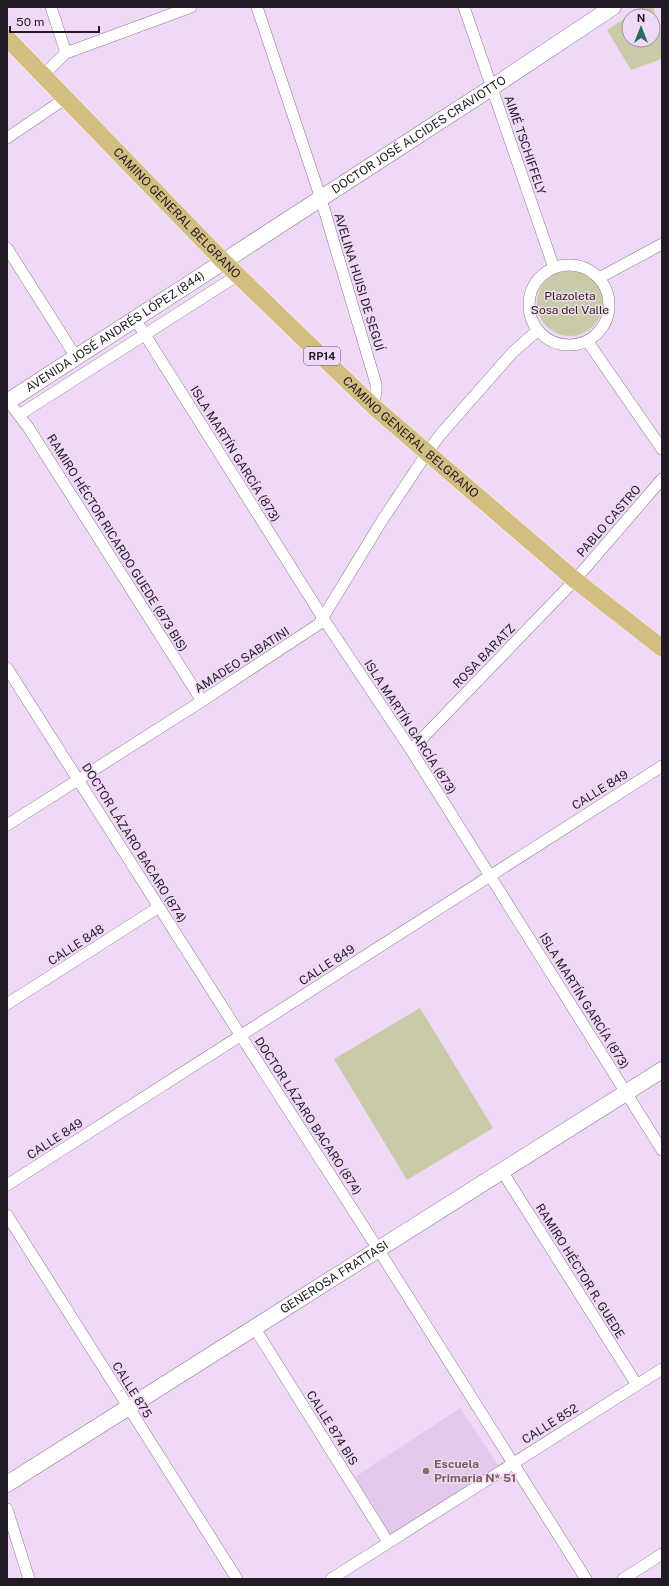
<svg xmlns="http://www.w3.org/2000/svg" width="669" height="1586" font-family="'Public Sans',sans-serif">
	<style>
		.built { fill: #e3c9eb }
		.green { fill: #c9cba8; fill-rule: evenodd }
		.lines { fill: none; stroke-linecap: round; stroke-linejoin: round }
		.minor-casing { stroke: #8d7993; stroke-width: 12 }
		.secondary-casing { stroke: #8d7993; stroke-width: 17 }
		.primary-casing { stroke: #fff; stroke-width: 18 }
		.minor { stroke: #fff; stroke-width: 11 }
		.secondary { stroke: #fff; stroke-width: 16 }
		.primary { stroke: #d3be82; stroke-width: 17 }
		.education-dot { fill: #8d6e63; stroke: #efd9f6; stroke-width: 1.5 }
		.labels { text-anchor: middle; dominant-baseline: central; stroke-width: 3; stroke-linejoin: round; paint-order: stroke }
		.shield { fill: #efd9f6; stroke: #605363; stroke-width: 1 }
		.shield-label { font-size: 11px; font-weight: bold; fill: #221a24 }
		.street-label { font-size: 12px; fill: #221a24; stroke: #efd9f6 }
		.park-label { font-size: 12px; fill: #2c2c00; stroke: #efd9f6 }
		.education-label { font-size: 12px; font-weight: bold; fill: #785e54; stroke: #efd9f6; text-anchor: start }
	</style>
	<rect width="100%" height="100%" fill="#efd9f6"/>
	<polygon class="built" points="460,1408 498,1465 391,1535 355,1477"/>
	<g class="green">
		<path d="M642 7H653L662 37V59L631 70 607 30ZM629 16H653V40H629Z"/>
		<circle cx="570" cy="303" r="33"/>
		<polygon points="420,1008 493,1128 407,1180 334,1059"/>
	</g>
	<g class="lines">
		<g class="minor-casing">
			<g id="minor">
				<polyline points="51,7 66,53"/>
				<polyline points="257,7 321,199 376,384 376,393 373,406"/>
				<polyline points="464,7 554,268"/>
				<polyline points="44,74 66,53 191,7"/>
				<polyline points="7,138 66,98"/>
				<polyline points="7,248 76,357"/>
				<circle cx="569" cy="305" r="40"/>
				<polyline points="599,278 662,244"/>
				<polyline points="135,319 323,618 411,750 662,1150"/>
				<polyline points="588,342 662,449"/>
				<polyline points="8,401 28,427 202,701"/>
				<polyline points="19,415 238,275"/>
				<polyline points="7,668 241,1036 378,1249 586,1579"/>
				<polyline points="411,750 575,580 662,479"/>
				<polyline points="7,825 202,701 319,624 383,519 427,453 440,435 513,352 537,331"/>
				<polyline points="7,1004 159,907"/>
				<polyline points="502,1171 637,1385"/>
				<polyline points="7,1185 662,766"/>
				<polyline points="7,1215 237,1579"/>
				<polyline points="254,1327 388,1542"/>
				<polyline points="7,1509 29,1579"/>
				<polyline points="331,1579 662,1369"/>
				<polyline points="623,1579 662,1554"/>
			</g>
		</g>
		<g class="secondary-casing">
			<g id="secondary">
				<path id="s1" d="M7 402 491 88 613 7"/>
				<path id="s2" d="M7 1484 662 1070"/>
			</g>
		</g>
		<g class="primary-casing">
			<g id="primary">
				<path id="s3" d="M7 38 223 261 373 406 575 580 662 648"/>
			</g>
		</g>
		<use href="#minor" class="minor"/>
		<use href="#secondary" class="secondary"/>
		<use href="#primary" class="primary"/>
	</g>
	<circle class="education-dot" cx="426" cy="1471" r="4"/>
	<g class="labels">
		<rect class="shield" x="304" y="347" width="36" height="18" rx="3"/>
		<g class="shield-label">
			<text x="322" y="356">RP14</text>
		</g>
		<g class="street-label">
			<text stroke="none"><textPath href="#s1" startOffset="491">DOCTOR JOSÉ ALCIDES CRAVIOTTO</textPath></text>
			<text transform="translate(525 145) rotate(71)">AIMÉ TSCHIFFELY</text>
			<text stroke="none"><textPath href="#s3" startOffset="244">CAMINO GENERAL BELGRANO</textPath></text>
			<text transform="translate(359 282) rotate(73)">AVELINA HUISI DE SEGUÍ</text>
			<text stroke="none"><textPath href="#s1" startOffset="129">AVENIDA JOSÉ ANDRÉS LÓPEZ (844)</textPath></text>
			<text stroke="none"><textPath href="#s3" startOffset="568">CAMINO GENERAL BELGRANO</textPath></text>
			<text transform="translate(235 454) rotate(58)">ISLA MARTÍN GARCÍA (873)</text>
			<text transform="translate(609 521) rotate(-49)">PABLO CASTRO</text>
			<text transform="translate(117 543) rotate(58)">RAMIRO HÉCTOR RICARDO GUEDE (873 BIS)</text>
			<text transform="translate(484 656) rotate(-46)">ROSA BARATZ</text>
			<text transform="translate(242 660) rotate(-33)">AMADEO SABATINI</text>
			<text transform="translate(410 727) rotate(57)">ISLA MARTÍN GARCÍA (873)</text>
			<text transform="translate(600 790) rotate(-32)">CALLE 849</text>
			<text transform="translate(134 843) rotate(58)">DOCTOR LÁZARO BACARO (874)</text>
			<text transform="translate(76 945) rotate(-33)">CALLE 848</text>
			<text transform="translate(327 965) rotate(-33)">CALLE 849</text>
			<text transform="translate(584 1001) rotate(58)">ISLA MARTÍN GARCÍA (873)</text>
			<text transform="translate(308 1116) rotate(57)">DOCTOR LÁZARO BACARO (874)</text>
			<text transform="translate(55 1139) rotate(-33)">CALLE 849</text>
			<text transform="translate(580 1271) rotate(58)">RAMIRO HÉCTOR R. GUEDE</text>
			<text stroke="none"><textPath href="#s2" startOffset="387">GENEROSA FRATTASI</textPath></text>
			<text transform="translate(132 1390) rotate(58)">CALLE 875</text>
			<text transform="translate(550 1424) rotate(-32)">CALLE 852</text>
			<text transform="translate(332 1428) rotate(58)">CALLE 874 BIS</text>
		</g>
		<g class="park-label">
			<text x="570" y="296">Plazoleta<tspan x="570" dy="14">Sosa del Valle</tspan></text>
		</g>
		<g class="education-label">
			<text x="434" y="1464">Escuela<tspan x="434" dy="14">Primaria N* 51</tspan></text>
		</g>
	</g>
	<rect width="669" height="1586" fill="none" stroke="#221a24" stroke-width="16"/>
	<g transform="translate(641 28)"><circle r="19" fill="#efd9f6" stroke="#9d8da2"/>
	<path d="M0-3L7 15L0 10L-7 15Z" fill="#286c5f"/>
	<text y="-6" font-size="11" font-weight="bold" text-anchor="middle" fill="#221a24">N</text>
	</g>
	<path d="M10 26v6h89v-6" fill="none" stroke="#221a24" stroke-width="2"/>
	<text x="16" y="26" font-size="12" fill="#221a24" stroke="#efd9f6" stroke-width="3" paint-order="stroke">50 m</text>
</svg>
